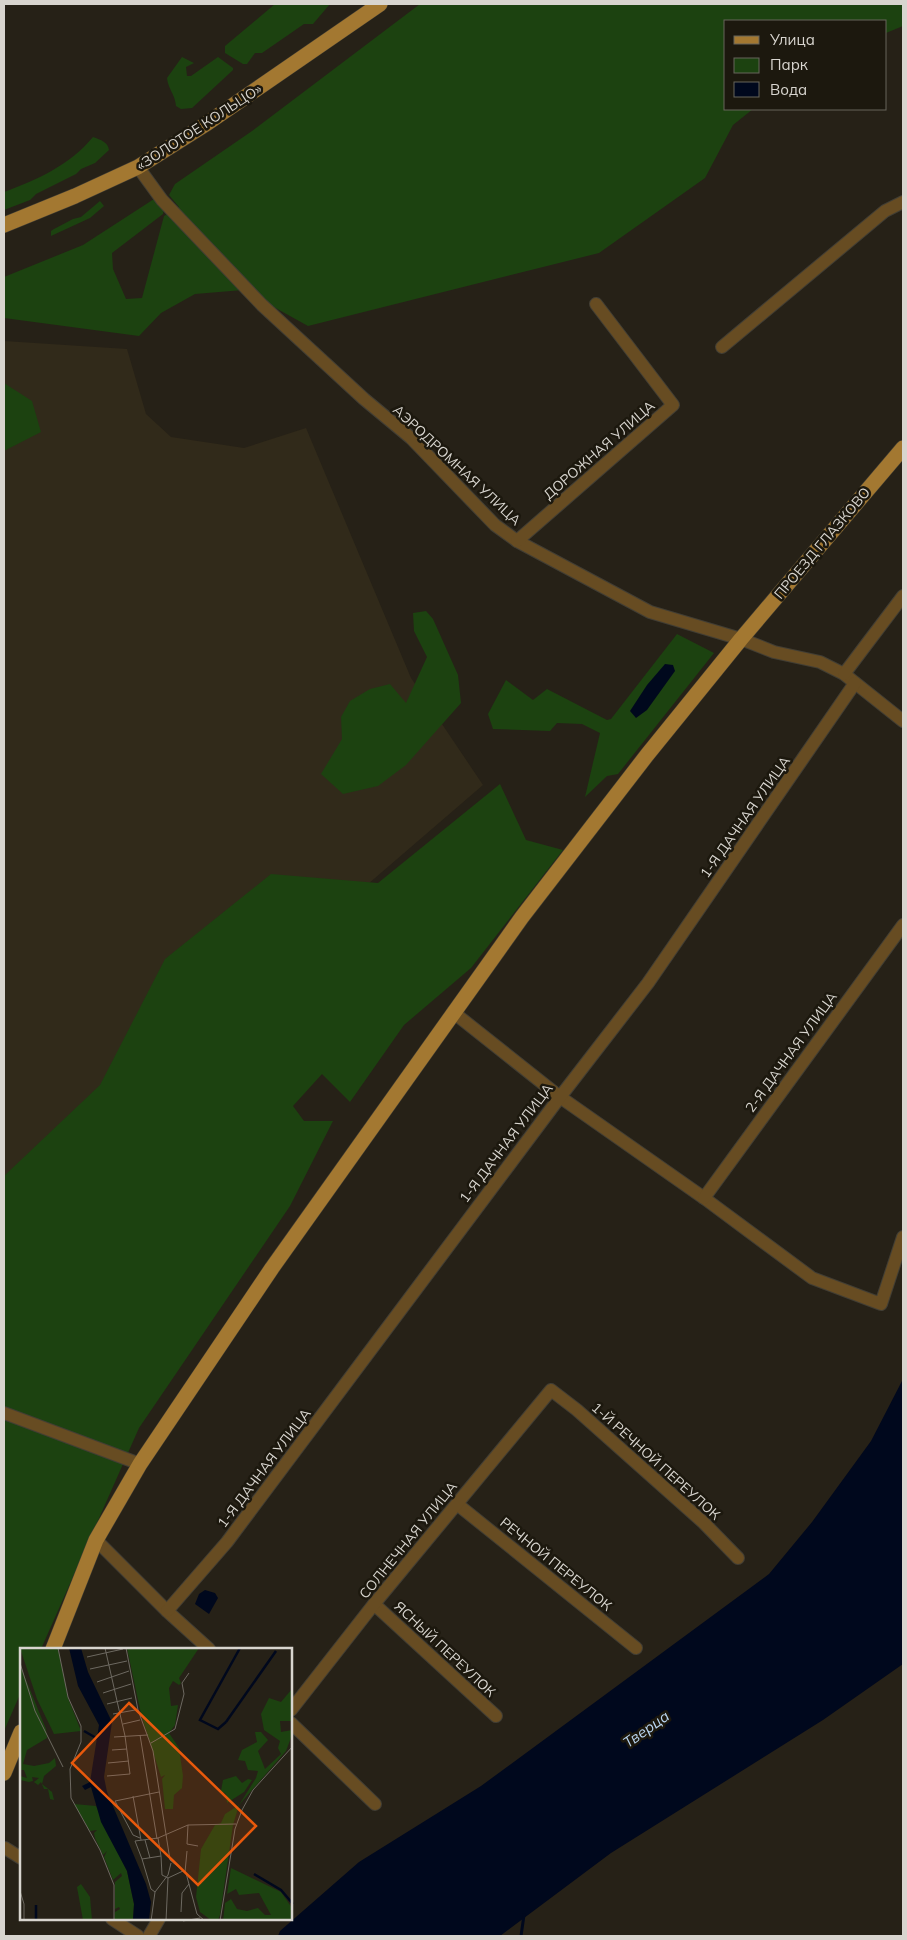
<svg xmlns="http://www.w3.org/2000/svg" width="907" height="1940" font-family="Mulish,sans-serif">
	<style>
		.built { fill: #312a1a }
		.green { fill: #1c4210 }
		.water { fill: #00081d }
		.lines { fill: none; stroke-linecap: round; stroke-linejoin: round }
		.stream { stroke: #00081d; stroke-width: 3 }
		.minor-casing { stroke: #423e34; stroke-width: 14 }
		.major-casing { stroke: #423e34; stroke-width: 16 }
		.minor { stroke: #674c22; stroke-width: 12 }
		.major { stroke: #a37831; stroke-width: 15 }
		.labels { text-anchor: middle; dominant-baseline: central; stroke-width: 5; stroke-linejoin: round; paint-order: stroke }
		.street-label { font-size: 14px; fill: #d8d5cf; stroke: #1c180e }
		.water-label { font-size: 15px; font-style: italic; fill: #bbd7f3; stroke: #1c180e }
		.inset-river { fill: none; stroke: #00081d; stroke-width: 2.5 }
		.inset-road { fill: none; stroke: #6d6961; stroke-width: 1 }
		.view { fill: #e8590c; fill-opacity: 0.15; stroke: #e8590c; stroke-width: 2.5 }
		.inset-edge { fill: none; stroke: #d8d5cf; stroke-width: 2.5 }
	</style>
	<rect width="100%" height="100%" fill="#262117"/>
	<polygon class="built" points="4,341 127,349 146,414 171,437 244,448 306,428 411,678 483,785 303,940 4,1225"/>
	<g class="green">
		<polygon points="275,4 330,4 313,24 304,24 262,53 255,53 247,64 243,64 225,53 225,46"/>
		<polygon points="420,4 903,4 903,26 886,33 886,21 726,21 726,109 753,109 733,125 705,178 599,253 308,326 243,290 195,294 161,313 139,336 4,318 4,277 83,245 154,199 165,204 163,214 112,253 113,269 126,299 142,298 164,216 179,207 169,195 175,184 252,131"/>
		<path d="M182 57 194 63 186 67 187 76H191L218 57 233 68V70L192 108 181 109 176 106C175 94 168 89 167 78Z"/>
		<path d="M93 137C101 140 108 142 109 150L95 163 81 169 76 174 36 194 30 200 4 210V192C37 180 70 165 93 137Z"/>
		<polygon points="100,201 104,206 90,218 51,236 51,231 54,229 73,219 81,217"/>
		<polygon points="4,383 32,401 41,432 4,451"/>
		<polygon points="426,611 433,619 458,675 461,703 406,765 378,786 343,794 321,774 342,739 341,717 350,701 370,689 390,684 406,703 427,657 414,631 413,613"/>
		<polygon points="677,634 714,653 618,774 607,776 585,797 600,733 582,724 557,723 550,731 493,729 488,714 506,680 533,700 547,689 607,720 611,719"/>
		<polygon points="500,784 526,840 563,850 471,968 404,1025 350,1102 322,1074 293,1106 304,1121 333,1121 290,1206 139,1428 41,1649 21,1649 21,1692 4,1731 4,1176 100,1085 165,959 271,874 378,883"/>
	</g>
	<g class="water">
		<polygon points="665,664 673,665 675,671 647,710 636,718 630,711 647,685"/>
		<polygon points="903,1379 903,1664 823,1720 611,1853 500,1936 278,1936 280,1931 359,1862 481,1786 769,1574 812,1522 871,1441"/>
		<polygon points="205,1590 215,1593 218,1598 209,1614 195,1604 199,1594"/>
	</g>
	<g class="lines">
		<polyline class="stream" points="521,1936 524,1915"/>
		<g class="minor-casing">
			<g id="minor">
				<polyline points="138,167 162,200 262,305 364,399 411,438 495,525 517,541 650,612 741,639 774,652 820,662 844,674 903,721"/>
				<polyline points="722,347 885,211 903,202"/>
				<polyline points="517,541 673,405 596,304"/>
				<polyline points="844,674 903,596"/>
				<polyline points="453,1012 560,1097 704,1198 812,1278 881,1304 903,1237"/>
				<polyline points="704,1198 903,925"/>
				<polyline points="4,1413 140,1464"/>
				<polyline points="457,1504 636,1648"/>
				<polyline points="96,1540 167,1611 209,1649"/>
				<polyline points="374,1604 496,1716"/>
				<polyline points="167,1611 227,1542 560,1097 648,983 855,683"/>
				<polyline points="291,1710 374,1604 551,1390 577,1410 704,1523 738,1558"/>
				<polyline points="291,1723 375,1804"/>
				<polyline points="5,1848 21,1858"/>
				<polyline points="112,1919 138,1936"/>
				<polyline points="149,1936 159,1919"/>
			</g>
		</g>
		<g class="major-casing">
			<g id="major">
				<polyline points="4,225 75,196 138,167 206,124 380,4"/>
				<polyline points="53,1649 96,1540 140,1464 272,1268 522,917 647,755 741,639 903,448"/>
				<polyline points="4,1773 21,1732"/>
			</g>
		</g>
		<use href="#minor" class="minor"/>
		<use href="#major" class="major"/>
	</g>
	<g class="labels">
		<g class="street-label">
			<text transform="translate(199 127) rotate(-33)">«ЗОЛОТОЕ КОЛЬЦО»</text>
			<text transform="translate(599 450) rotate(-41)">ДОРОЖНАЯ УЛИЦА</text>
			<text transform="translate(457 465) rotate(43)">АЭРОДРОМНАЯ УЛИЦА</text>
			<text transform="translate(822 543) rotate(-50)">ПРОЕЗД ГЛАЗКОВО</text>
			<text transform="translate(745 817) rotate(-55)">1-Я ДАЧНАЯ УЛИЦА</text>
			<text transform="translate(791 1052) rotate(-54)">2-Я ДАЧНАЯ УЛИЦА</text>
			<text transform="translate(506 1143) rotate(-53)">1-Я ДАЧНАЯ УЛИЦА</text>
			<text transform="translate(656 1461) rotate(42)">1-Й РЕЧНОЙ ПЕРЕУЛОК</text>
			<text transform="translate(264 1468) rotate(-53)">1-Я ДАЧНАЯ УЛИЦА</text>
			<text transform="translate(408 1540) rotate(-51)">СОЛНЕЧНАЯ УЛИЦА</text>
			<text transform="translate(556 1564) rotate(39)">РЕЧНОЙ ПЕРЕУЛОК</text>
			<text transform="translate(445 1649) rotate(43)">ЯСНЫЙ ПЕРЕУЛОК</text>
		</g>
		<g class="water-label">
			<text transform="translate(646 1729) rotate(-35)">Тверца</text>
		</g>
	</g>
	<g transform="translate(20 1648)">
		<rect width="272" height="272" fill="#262117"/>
		<path d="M0 0H38L48 50 61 83 34 86 17 51ZM107 0H179L159 30 161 35 159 37 153 33 149 40 151 58 158 57 155 77 149 85 159 100 163 128 162 140 154 147 153 161H145L142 131 145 127 141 129 121 66ZM0 17 26 81 27 90 7 102 3 116 14 118 29 115 35 110 36 118 24 128 22 136 32 144 34 152 30 151 28 141H24L21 134 18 137 14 134 19 130 12 129 13 133 9 134 0 132V128L7 130 4 122H0ZM272 41V73H260L261 84 272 82V87L266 103 219 157 213 177 200 267 198 272H191L180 264 176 249 181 201 195 177 201 175 205 166 219 157 236 130 238 123 228 122 225 113 218 112 222 102 237 94 235 84H241L248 92 238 103 245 121 261 106 258 100 260 93 244 82 241 66 249 50 261 54ZM216 128 222 135 228 131 232 132 224 144 207 155 206 146 201 143 203 132ZM54 156 76 158 107 223 114 256 113 272H94L95 264 100 261 99 259 95 261V234L102 228 101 225 93 232 84 209 87 203 83 207 75 190 74 185 77 182 70 183ZM211 220 261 244 272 260V272L203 273 205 255 211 251 217 261 227 263 238 260 245 267H251L239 245 219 247 216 241 207 246ZM61 236 70 249 72 272H63L57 239Z" fill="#1c4210"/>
		<path d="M49 0H61L68 24 92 74 84 129 87 144 126 236 131 254 129 272H113L114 256 107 223 81 174 71 139 65 142 62 138 70 134 79 77 58 38Z" fill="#00081d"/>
		<path class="inset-river" d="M206 74 198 81 180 72 220 0M206 74 256 3M64 83 78 91M234 226 261 242 273 256M16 257V273"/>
		<path class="inset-road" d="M38 0 48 49 61 78V94L50 121 51 150 80 202 94 237V273M85 0 105 88 110 126 87 128M106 0 118 62 133 103 150 212 166 225 177 266 185 273M67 9 103 1M0 15 15 63 43 119M70 21 107 13M77 34 109 23M83 45 111 36M87 56 112 50M93 66 115 62M103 76 120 72M120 87 137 191M94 89 128 87M131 95 155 81 164 46 162 35 169 25M92 102 107 101M88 115 109 113M113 148 121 192M168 177 167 196 178 198M120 190 113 187 95 153 139 144M138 190 141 208M125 192 130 210M122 211 131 241 135 244M165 224 167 203M148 230 163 223M0 243 4 256V273M135 244 148 227 151 215M161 264 162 245 169 236M131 273 135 244M146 273 148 230 142 227 141 208 122 211 115 193 138 190 168 177 216 176M163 273 180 270M200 273 215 181 222 162 233 142 273 98"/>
		<path class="view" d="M109 55 236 178 178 237 52 115Z"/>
		<rect width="272" height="272" class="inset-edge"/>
	</g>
	<rect width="907" height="1940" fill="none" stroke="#d8d5cf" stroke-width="10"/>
	<rect x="724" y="20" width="162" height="90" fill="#1c180e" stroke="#67645b"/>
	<rect x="734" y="36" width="25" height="8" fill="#a37831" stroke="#67645b"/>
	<text x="770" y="45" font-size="15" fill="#d8d5cf">Улица</text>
	<rect x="734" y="58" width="25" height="15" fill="#1c4210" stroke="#67645b"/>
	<text x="770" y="70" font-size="15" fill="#d8d5cf">Парк</text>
	<rect x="734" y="82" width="25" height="15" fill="#00081d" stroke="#67645b"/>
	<text x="770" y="95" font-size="15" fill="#d8d5cf">Вода</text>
</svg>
